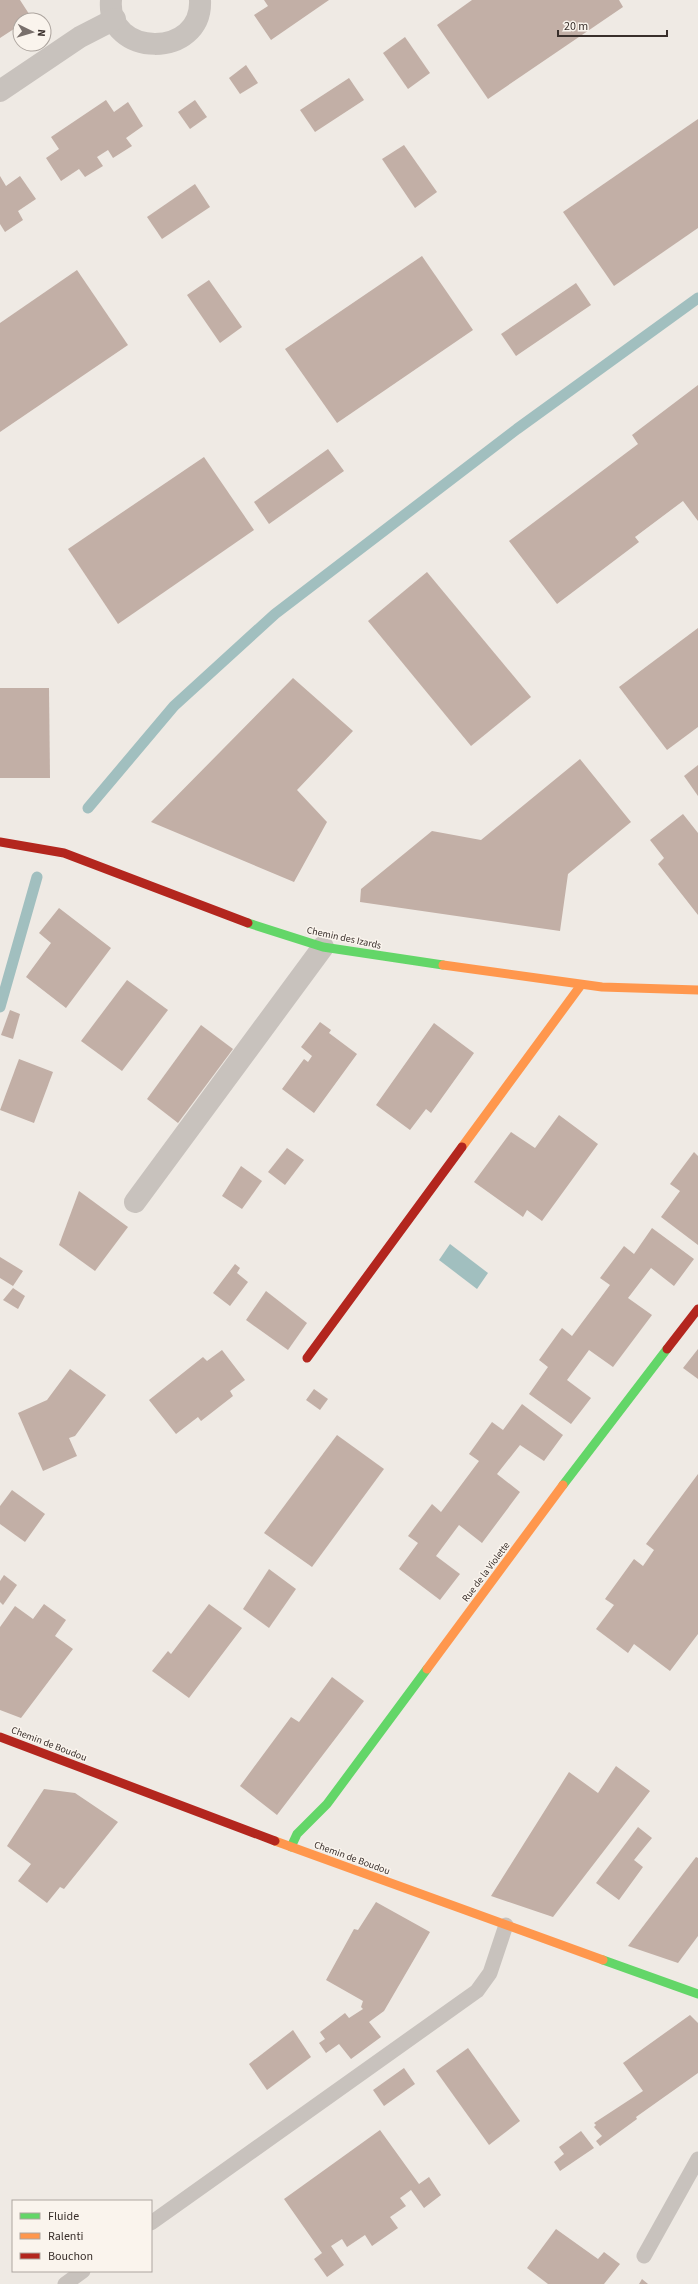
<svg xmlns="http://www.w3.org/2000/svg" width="698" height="2284" font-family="'Source Sans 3',sans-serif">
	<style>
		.water { fill: #a1bfbf }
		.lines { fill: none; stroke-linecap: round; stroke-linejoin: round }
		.stream { stroke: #a1bfbf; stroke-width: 11 }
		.building { fill: #c2afa6 }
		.lane { stroke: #c8c2bd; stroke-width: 15 }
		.street { stroke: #c8c2bd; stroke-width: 22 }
		.fast { stroke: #63d668; stroke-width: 9 }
		.slow { stroke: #ff974d; stroke-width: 9 }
		.jam { stroke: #b3261e; stroke-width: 9 }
		.labels { text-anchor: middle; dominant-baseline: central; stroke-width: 3; stroke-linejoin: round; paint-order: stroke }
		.street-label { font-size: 10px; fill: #392f2b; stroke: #faf4ed }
	</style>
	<rect width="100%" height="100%" fill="#efeae4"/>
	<polygon class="water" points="450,1244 488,1273 477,1289 439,1260"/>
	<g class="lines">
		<g class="stream">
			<polyline points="88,808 174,706 275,614 517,429 698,298"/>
			<polyline points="0,1007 37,877"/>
		</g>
	</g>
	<g class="building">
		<polygon points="0,0 20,0 31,17 27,20 20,20 20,25 0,38"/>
		<polygon points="264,0 329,0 271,40 254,15 268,6"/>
		<polygon points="472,0 619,0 623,7 488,99 437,25"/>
		<polygon points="405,37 430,73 408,89 383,53"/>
		<polygon points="246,65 258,83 240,94 229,78"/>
		<polygon points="349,78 364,100 315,132 300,110"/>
		<polygon points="106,100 114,112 128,102 143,126 126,138 132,146 113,158 108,150 97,157 103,166 85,177 79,169 61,181 46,158 59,149 51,137"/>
		<polygon points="195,100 207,117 190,129 178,112"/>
		<polygon points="698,119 698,228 614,286 563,212"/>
		<polygon points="404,145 437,192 415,208 382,159"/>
		<polygon points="0,176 6,186 20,176 36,199 18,211 23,220 5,232 0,224"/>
		<polygon points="195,184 210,207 162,239 147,217"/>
		<polygon points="422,256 473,330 337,423 285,349"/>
		<polygon points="77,270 128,345 0,432 0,323"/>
		<polygon points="209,280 242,327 220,343 187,295"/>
		<polygon points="576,283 591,305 516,356 501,334"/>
		<polygon points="698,385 698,521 683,501 635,537 639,542 557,604 509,541 638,444 632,435"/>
		<polygon points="328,449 344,471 269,524 254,502"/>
		<polygon points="204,457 254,530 118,624 68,549"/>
		<polygon points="427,572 531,697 471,746 368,621"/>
		<polygon points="698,628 698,727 667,750 619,687"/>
		<polygon points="293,678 353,731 297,790 327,822 294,882 151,822"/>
		<polygon points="0,688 49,688 50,778 0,778"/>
		<polygon points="580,759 631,822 568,874 560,931 360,902 361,889 432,831 481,840"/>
		<polygon points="698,765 698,796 684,776"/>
		<polygon points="683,814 698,833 698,915 658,864 664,858 650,840"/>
		<polygon points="59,908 111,948 66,1008 26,977 51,943 39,933"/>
		<polygon points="127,980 168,1010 122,1071 81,1041"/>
		<polygon points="10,1010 20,1014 13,1039 1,1035"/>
		<polygon points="320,1022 331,1030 329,1033 357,1054 314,1113 282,1089 304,1059 308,1062 312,1056 301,1047"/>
		<polygon points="434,1023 474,1053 431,1113 426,1109 410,1130 376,1105"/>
		<polygon points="201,1025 233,1049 178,1123 147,1099"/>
		<polygon points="19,1059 53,1072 34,1123 0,1110"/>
		<polygon points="559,1115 598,1144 542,1221 527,1210 523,1217 474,1182 511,1132 535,1148"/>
		<polygon points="287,1148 304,1160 285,1185 268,1172"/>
		<polygon points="694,1152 698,1156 698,1245 661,1217 680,1191 670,1184"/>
		<polygon points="241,1166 262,1181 242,1209 222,1196"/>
		<polygon points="79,1191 128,1227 95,1271 59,1245"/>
		<polygon points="652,1228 694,1259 674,1286 651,1268 628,1298 652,1315 613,1367 589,1350 567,1380 591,1398 571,1424 529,1394 548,1367 539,1360 562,1328 572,1336 610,1285 600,1278 624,1246 634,1254"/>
		<polygon points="0,1257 23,1271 13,1286 0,1278"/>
		<polygon points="235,1264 240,1268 237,1273 248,1282 230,1306 213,1293"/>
		<polygon points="13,1288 25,1296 18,1309 3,1300"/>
		<polygon points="266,1291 307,1323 288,1350 246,1320"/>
		<polygon points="698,1349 698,1379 683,1368"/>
		<polygon points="222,1350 245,1380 230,1391 233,1396 201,1421 198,1417 176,1434 149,1400 203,1357 207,1361"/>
		<polygon points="70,1369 106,1395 75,1436 69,1438 77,1456 43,1471 18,1413 47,1400"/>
		<polygon points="314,1389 328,1399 320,1410 306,1400"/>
		<polygon points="522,1404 563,1435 544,1461 520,1445 497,1474 520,1492 482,1543 459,1525 436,1556 460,1574 440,1600 399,1569 418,1543 408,1536 432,1504 441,1512 479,1461 469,1454 492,1422 503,1430"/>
		<polygon points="337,1435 384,1469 312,1567 264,1533"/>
		<polygon points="698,1474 698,1634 670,1671 634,1644 628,1653 596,1629 614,1605 605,1599 634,1559 643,1566 654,1550 646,1544"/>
		<polygon points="12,1490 45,1514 25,1542 0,1524 0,1506"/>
		<polygon points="269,1569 296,1589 269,1628 243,1609"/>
		<polygon points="4,1575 17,1585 3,1605 0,1602 0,1581"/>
		<polygon points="44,1604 66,1620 55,1636 73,1649 21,1718 0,1710 0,1627 15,1606 33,1619"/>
		<polygon points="209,1604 242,1628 189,1698 152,1671 168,1651 171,1654"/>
		<polygon points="332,1677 364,1701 277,1815 240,1786 291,1717 299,1722"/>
		<polygon points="616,1766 650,1791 553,1917 491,1896 569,1772 598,1793"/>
		<polygon points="44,1789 75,1793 118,1822 64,1889 60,1887 47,1903 18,1881 31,1864 7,1846"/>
		<polygon points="638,1827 652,1838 634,1860 643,1867 619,1900 596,1883"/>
		<polygon points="696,1857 698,1858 698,1936 678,1963 628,1946"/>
		<polygon points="376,1902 430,1932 384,2011 369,2022 381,2037 351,2059 339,2044 326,2053 319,2043 325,2039 320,2032 345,2013 349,2018 363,2009 361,2007 363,2001 326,1980 354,1929 358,1930"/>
		<polygon points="690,2015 698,2023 698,2073 636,2117 637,2119 600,2146 596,2141 602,2136 594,2127 596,2125 594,2123 643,2091 623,2063"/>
		<polygon points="293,2030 311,2057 267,2090 249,2064"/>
		<polygon points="468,2048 520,2121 489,2145 436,2071"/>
		<polygon points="404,2068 415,2084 384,2106 373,2090"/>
		<polygon points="380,2130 419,2184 429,2177 441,2195 424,2208 411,2190 400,2198 406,2206 390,2217 398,2228 372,2246 365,2235 347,2247 342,2239 331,2246 344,2265 327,2277 314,2259 322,2253 284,2199"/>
		<polygon points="581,2131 594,2148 560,2171 554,2162 564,2154 559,2147"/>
		<polygon points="556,2229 598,2259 604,2252 620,2264 604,2284 548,2284 527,2268"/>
		<polygon points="642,2279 648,2284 639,2284"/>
	</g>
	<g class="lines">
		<g class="lane">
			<polyline points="151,2223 477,1991 490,1973 506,1925"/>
			<polyline points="644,2256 698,2159"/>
			<polyline points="65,2284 83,2271"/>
		</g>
		<g class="street">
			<path d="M111 0C106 58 203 59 200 0"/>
			<polyline points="0,91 80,37 115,19"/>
			<polyline points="135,1202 323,947"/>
		</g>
		<g class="fast">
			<polyline points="248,923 323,947 443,965"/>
			<polyline points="563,1485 667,1349"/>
			<polyline points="291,1847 297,1834 327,1804 427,1669"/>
			<polyline points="603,1960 698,1994"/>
		</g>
		<g class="slow">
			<polyline points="443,965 602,987 698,990"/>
			<polyline points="462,1147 581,985"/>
			<polyline points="427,1669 563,1485"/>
			<polyline points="275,1841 603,1960"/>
		</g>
		<g class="jam">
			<polyline points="0,842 64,853 248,923"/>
			<polyline points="667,1349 698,1309"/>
			<polyline points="307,1358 462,1147"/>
			<polyline points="0,1737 275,1841"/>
		</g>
	</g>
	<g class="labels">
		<g class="street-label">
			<text transform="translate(344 938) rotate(12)">Chemin des Izards</text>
			<text transform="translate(486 1572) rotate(-53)">Rue de la Violette</text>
			<text transform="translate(49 1744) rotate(21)">Chemin de Boudou</text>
			<text transform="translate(352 1858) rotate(20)">Chemin de Boudou</text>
		</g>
	</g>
	<rect x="12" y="2200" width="140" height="72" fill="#faf4ed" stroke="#ada59f"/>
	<rect x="20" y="2213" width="20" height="6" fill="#63d668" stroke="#ada59f"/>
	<text x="48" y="2220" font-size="12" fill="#392f2b">Fluide</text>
	<rect x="20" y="2233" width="20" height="6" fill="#ff974d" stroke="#ada59f"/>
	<text x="48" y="2240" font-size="12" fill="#392f2b">Ralenti</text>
	<rect x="20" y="2253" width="20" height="6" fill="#b3261e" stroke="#ada59f"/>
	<text x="48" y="2260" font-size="12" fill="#392f2b">Bouchon</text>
	<g transform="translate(32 32) rotate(95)"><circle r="19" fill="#faf4ed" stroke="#ada59f"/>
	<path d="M0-3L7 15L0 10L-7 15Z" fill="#79706c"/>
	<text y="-6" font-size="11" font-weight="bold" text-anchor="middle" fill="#392f2b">N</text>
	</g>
	<path d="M558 30v6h109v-6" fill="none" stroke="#392f2b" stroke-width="2"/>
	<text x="564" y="30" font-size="12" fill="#392f2b" stroke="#faf4ed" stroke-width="3" paint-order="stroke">20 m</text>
</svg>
